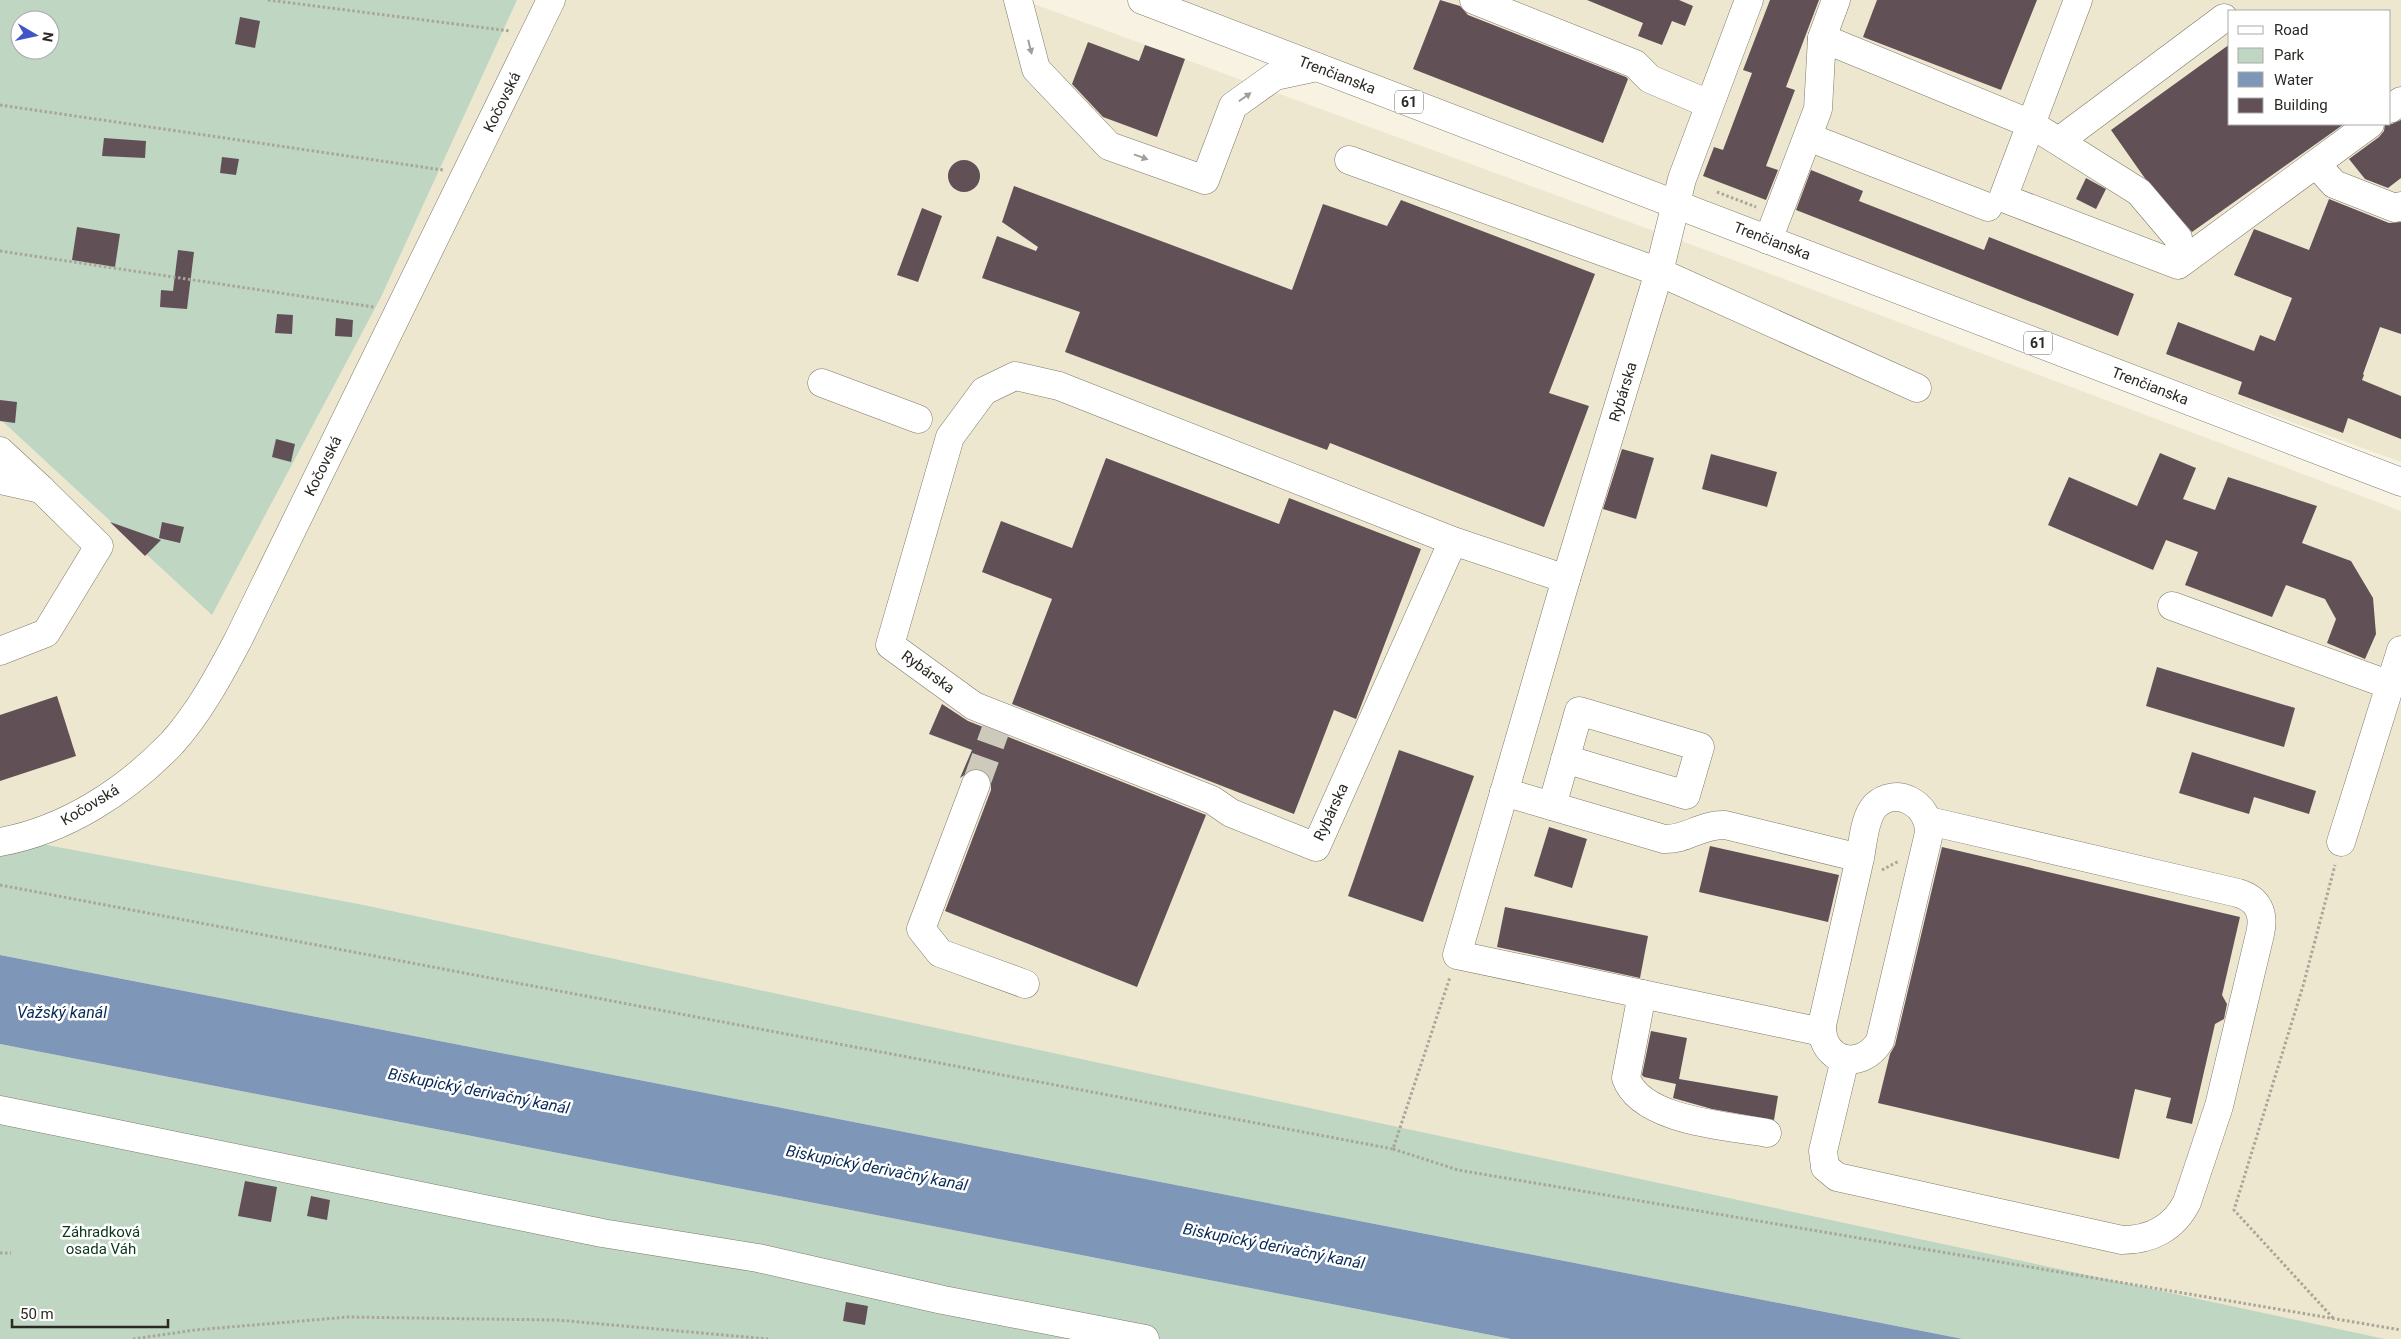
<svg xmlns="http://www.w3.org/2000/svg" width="2401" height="1339" font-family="Roboto,sans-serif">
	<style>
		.built { fill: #eee7cf; fill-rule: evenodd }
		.green { fill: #bfd6c3; fill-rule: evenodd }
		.water { fill: #7e96b8 }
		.building { fill: #615157 }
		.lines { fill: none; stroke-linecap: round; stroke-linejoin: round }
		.minor-tunnel { stroke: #cecabb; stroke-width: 28; stroke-dasharray: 28 14; stroke-linecap: butt }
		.minor-casing { stroke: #7d796a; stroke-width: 29 }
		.major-casing { stroke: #7d796a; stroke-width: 29 }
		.path { stroke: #a9a598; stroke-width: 3; stroke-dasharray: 2.5 2.5; stroke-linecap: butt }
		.minor { stroke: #fff; stroke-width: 28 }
		.major { stroke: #fff; stroke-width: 28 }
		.oneway { fill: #a09f9c }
		.labels { text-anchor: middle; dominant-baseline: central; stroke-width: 5; stroke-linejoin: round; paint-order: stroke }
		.shield { fill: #fff; stroke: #6b6965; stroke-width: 1 }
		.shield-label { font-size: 14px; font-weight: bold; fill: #2b2923 }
		.street-label { font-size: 15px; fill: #2b2923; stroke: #fff }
		.park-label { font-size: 15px; fill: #0a361a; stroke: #fff }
		.water-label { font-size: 16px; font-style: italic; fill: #082a56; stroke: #fff }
	</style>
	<rect width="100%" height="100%" fill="#f7f2e1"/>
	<g class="built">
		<path d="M0 0H1023L1736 261 2401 511V1339H2385L2233 1308 364 905 0 836ZM20 20H50V50H20Z"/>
		<path d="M1153 0H2401V462L2110 356ZM2230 11H2390V124H2230Z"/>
	</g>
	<g class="green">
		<path d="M0 0H517L381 297 212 615 0 419ZM20 20H50V50H20Z"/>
		<polygon points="0,836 364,905 2385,1339 1963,1339 0,955"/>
		<polygon points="0,1044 1511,1339 0,1339"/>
	</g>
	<polygon class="water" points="0,955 1963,1339 1511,1339 0,1044"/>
	<g class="building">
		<polygon points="1440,0 1460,6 1468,15 1626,77 1628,79 1603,143 1413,69"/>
		<polygon points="1587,0 1679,0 1693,6 1685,26 1672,21 1662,45 1638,36 1643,23"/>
		<polygon points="1770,0 1819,0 1786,87 1795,90 1766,166 1778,170 1766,200 1703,176 1714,147 1723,150 1752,73 1743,70"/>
		<polygon points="1877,0 2037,0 2001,90 1863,37"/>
		<polygon points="240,17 260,21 255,48 235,44"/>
		<polygon points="1088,42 1139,61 1145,45 1185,59 1157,137 1103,117 1072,84"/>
		<polygon points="2230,44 2230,124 2344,124 2192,232 2144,177 2111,130"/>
		<polygon points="2401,120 2401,178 2388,188 2365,179 2349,159 2379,137 2384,131 2385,124 2392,124"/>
		<polygon points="104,138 146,141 145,158 102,156"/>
		<polygon points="222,157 239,159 236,175 220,173"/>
		<circle cx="964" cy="176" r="16"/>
		<polygon points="1811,170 1863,191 1859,201 1984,250 1989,237 2134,294 2118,336 1796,210"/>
		<polygon points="2086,178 2106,189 2096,209 2076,199"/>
		<polygon points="1014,186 1292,290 1323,204 1387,226 1401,200 1595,274 1549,393 1589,406 1544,527 1330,443 1327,450 1065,352 1080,312 982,278 997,236 1036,251 1038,247 1002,222"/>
		<polygon points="2329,199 2389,223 2401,222 2401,334 2380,327 2363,374 2364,375 2362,380 2401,396 2401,439 2348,418 2343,433 2238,394 2242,382 2166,354 2178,322 2254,351 2260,335 2275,341 2292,298 2234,275 2254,229 2309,250"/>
		<polygon points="922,208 942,216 918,282 897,275"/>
		<polygon points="77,227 120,234 115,267 72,260"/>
		<polygon points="178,250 194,252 187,309 160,307 161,290 173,291"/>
		<polygon points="277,314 293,315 292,334 275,333"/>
		<polygon points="336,318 353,320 352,337 335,336"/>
		<polygon points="0,400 17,402 15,423 0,421"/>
		<polygon points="276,439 295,444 291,462 272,457"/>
		<polygon points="1622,449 1654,458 1636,519 1603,509"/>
		<polygon points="2160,453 2196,468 2183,499 2215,510 2228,477 2317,506 2302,543 2351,561 2373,598 2376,634 2365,659 2327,643 2336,619 2325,599 2286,585 2272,617 2185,585 2198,552 2166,540 2153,570 2048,525 2069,477 2137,506"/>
		<polygon points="1711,454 1777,472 1767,507 1702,489"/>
		<polygon points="1106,458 1279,524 1289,498 1421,549 1356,719 1334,710 1294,814 1012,704 1052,599 982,572 1001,521 1072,548"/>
		<polygon points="110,522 161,540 145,556"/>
		<polygon points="162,522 184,527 180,543 159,538"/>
		<polygon points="2157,667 2295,708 2284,747 2146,706"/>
		<polygon points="57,696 76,756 0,781 0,715"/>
		<polygon points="942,704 968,721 1206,815 1137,987 945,911 991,790 991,782 988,775 981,769 973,769 960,778 972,750 929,734"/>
		<polygon points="1399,750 1474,776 1423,922 1348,896"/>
		<polygon points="2192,752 2316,791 2309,814 2254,797 2249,814 2179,793"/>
		<polygon points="1549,827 1587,839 1572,888 1534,876"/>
		<polygon points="1710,846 1839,875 1828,922 1699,892"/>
		<polygon points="1942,847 2240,917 2222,995 2227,1004 2224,1019 2215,1024 2192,1124 2166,1118 2171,1098 2135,1089 2119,1159 1878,1103 1890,1054 1895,1045"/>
		<polygon points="1505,907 1648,936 1640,978 1497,947"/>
		<polygon points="1651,1031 1687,1038 1679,1079 1778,1096 1774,1120 1712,1109 1673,1098 1676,1084 1644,1077 1642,1075"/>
		<polygon points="245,1181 277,1187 271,1222 238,1216"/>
		<polygon points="311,1196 330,1200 327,1220 307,1216"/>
		<polygon points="846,1302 868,1306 865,1325 843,1321"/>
	</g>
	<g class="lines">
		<polyline class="minor-tunnel" points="976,784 997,726"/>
		<g class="minor-casing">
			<g id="minor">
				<polyline points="1018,0 1036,69 1109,146 1205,180 1233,106 1275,76 1317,67"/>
				<polyline points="1474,0 1635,64 1650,79 1709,104"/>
				<polyline points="1749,0 1682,179 1659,272 1566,579 1457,955 1822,1032"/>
				<polyline points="1822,38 2031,124 2078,0"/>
				<polyline points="2390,109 2401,101"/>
				<polyline points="1808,137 1988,207"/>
				<polyline points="2059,141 2224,18"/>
				<polyline points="1349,160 1659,272 1917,388"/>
				<polyline points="2316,164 2334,184 2395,208 2401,206"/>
				<polyline points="2178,238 2139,192 2031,124 2003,198 2178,265 2370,124"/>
				<polyline points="1768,240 1818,109 1822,38 1836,0"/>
				<polyline points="822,383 918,419"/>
				<polyline points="0,451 41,489 0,480"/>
				<polyline points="1453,541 1316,847 1231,813 1212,800 974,706 890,645 950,437 984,391 1015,376 1059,386 1453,541 1566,579"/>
				<polyline points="2172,606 2390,685"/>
				<polyline points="0,651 46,633 99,546 41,489"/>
				<polyline points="976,784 921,929 940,953 1025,984"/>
				<path d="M1504 792 1664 839C1687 840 1701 824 1725 825L1860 858 1822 1025C1821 1062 1861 1072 1880 1041L1929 833C1930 804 1896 785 1875 806 1864 818 1863 843 1860 858"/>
				<polyline points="1552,806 1579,711 1700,747 1686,795 1565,759"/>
				<path d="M0 842C66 830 126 791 172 743 199 713 219 676 238 640L551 0"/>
				<polyline points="2341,842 2401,650"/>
				<path d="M1642 994 1626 1078C1641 1121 1728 1126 1767 1133"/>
				<path d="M1845 1059 1823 1151 1825 1167 1837 1177 2122 1240C2151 1240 2174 1228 2187 1202L2219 1106 2260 934C2265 913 2258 899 2238 893L1929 821"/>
				<polyline points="0,1110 602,1233 758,1258 943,1300 1145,1339"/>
			</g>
		</g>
		<g class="major-casing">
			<polyline id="major" points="1142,0 2401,482"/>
		</g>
		<g class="path">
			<polyline points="268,0 510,31"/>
			<polyline points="0,105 443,170"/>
			<polyline points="1717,192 1756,207"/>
			<polyline points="0,251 374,307"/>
			<polyline points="1882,870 1899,861"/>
			<polyline points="0,885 1393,1149 1450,977"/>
			<polyline points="1393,1149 1458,1170 2401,1330"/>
			<polyline points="0,1253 11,1253"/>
			<polyline points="2333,1318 2234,1210 2303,986 2335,865"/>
			<polyline points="133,1339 195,1330 348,1317 557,1320 768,1339"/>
		</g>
		<use href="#minor" class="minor"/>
		<use href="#major" class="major"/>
	</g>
	<defs><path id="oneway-solid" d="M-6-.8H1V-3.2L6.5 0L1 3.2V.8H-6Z" transform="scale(1.25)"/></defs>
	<g class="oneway">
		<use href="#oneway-solid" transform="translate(1030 47) rotate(76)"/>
		<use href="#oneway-solid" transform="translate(1245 97) rotate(-35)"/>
		<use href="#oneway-solid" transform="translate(1141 157) rotate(20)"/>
	</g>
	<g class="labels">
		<g class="shield">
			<rect x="1395" y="90.5" width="28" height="23" rx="4"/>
			<rect x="2024" y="331.5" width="28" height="23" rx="4"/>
		</g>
		<g class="shield-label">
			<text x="1409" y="102">61</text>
			<text x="2038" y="343">61</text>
		</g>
		<g class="street-label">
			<text transform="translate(1337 75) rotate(21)">Trenčianska</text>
			<text transform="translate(502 102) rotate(-64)">Kočovská</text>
			<text transform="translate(1772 241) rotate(21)">Trenčianska</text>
			<text transform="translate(2150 386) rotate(21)">Trenčianska</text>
			<text transform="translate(1623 392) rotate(-73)">Rybárska</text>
			<text transform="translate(323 466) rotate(-64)">Kočovská</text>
			<text transform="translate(928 672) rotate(36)">Rybárska</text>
			<text transform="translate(90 805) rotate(-31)">Kočovská</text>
			<text transform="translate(1331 812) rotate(-65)">Rybárska</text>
		</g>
		<g class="park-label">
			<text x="101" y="1232">Záhradková<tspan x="101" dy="17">osada Váh</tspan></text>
		</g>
		<g class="water-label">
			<text x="62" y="1012">Važský kanál</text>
			<text transform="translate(479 1091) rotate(11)">Biskupický derivačný kanál</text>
			<text transform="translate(877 1168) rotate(11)">Biskupický derivačný kanál</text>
			<text transform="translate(1274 1246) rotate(11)">Biskupický derivačný kanál</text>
		</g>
	</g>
	<rect x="2228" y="10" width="162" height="115" fill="#ffffff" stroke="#aaa9a7"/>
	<rect x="2238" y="26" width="25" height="8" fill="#ffffff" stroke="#aaa9a7"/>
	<text x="2274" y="35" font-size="15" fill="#2b2923">Road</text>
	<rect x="2238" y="48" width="25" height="15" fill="#bfd6c3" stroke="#aaa9a7"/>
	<text x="2274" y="60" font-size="15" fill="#2b2923">Park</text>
	<rect x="2238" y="72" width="25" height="15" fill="#7e96b8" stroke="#aaa9a7"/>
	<text x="2274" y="85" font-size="15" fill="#2b2923">Water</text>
	<rect x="2238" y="98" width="25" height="15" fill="#615157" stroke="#aaa9a7"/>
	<text x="2274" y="110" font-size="15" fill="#2b2923">Building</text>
	<g transform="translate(35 35) rotate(99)"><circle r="24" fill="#ffffff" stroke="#aaa9a7"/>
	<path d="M0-4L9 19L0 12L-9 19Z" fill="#4154c8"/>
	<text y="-8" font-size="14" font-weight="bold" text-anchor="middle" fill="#2b2923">N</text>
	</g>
	<path d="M12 1319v8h156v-8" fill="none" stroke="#2b2923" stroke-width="2.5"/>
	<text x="20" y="1319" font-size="15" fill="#2b2923" stroke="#ffffff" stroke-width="4" paint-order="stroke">50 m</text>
</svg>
